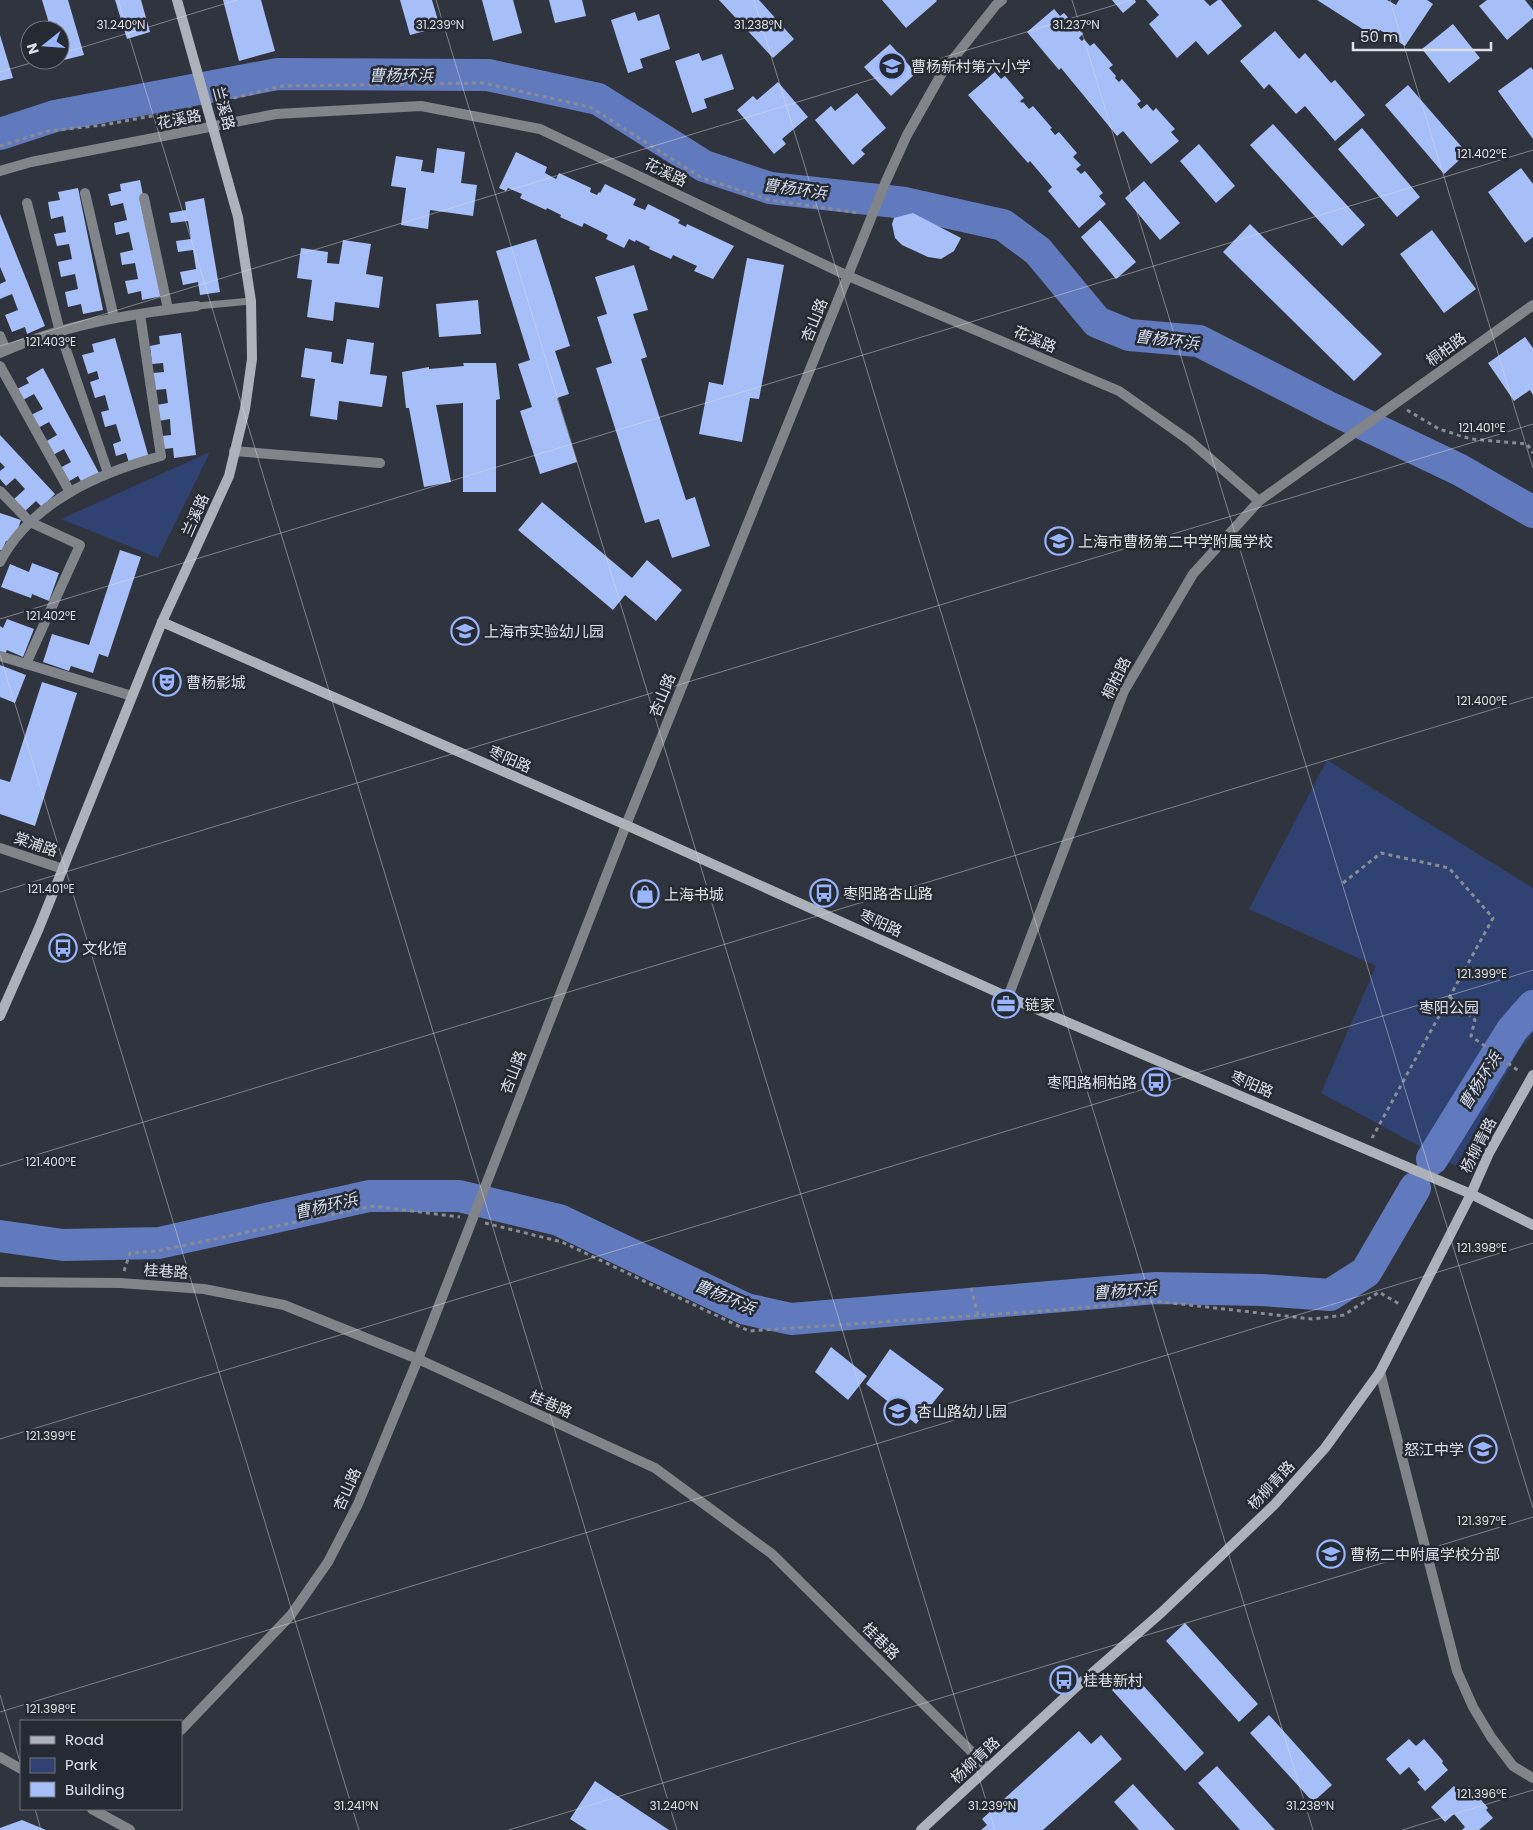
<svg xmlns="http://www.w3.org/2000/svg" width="1533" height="1830" font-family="Poppins,'Noto Sans SC',sans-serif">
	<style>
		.green { fill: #304272 }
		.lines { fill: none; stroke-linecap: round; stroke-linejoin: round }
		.river { stroke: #617abd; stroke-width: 32 }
		.building { fill: #a7bff8 }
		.path { stroke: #888c94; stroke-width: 3; stroke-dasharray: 4 4; stroke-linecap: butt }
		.lane { stroke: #818489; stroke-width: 7 }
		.street { stroke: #818489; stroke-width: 10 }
		.secondary { stroke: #adb1b9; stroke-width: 10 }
		.ticks { fill: none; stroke: #dde0e6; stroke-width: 1; stroke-opacity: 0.45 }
		.labels { text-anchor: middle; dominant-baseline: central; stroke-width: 5; stroke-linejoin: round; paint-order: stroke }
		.poi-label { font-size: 15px; fill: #dde0e6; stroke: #262a33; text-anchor: start }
		.street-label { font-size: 15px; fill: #dde0e6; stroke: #262a33 }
		.park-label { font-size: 15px; fill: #dbe3f6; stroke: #262a33 }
		.water-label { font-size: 16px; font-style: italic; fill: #d5def1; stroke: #262a33 }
		.ticks-label { font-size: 12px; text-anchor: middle; fill: #dde0e6; stroke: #262a33; stroke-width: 5; stroke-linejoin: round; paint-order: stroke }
	</style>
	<rect width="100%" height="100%" fill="#30343e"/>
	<g class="green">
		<polygon points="210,452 158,558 61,519"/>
		<polygon points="1327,760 1533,888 1533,1033 1519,1050 1456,1166 1321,1093 1376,966 1249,909"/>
	</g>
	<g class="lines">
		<g class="river">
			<polyline points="0,134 55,116 278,74 488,75 598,99 704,166 770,188 905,203 1003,225 1038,251 1097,322 1129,335 1199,341 1330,408 1460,470 1533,512"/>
			<polyline points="1432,1159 1512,1030 1533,1006"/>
			<polyline points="0,1236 63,1245 159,1243 369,1196 459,1196 559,1220 746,1309 791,1319 1156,1288 1261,1290 1330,1295 1366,1272 1415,1188"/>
		</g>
	</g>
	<g class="building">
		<polygon points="42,0 68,0 84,55 60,61 60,30 51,30"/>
		<polygon points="115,0 141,0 150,32 127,39"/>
		<polygon points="223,0 261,0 275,51 239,61"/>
		<polygon points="400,0 432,0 440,27 410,35"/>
		<polygon points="482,0 513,0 522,33 493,41"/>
		<polygon points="549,0 582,0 586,16 555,23"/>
		<polygon points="719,0 759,0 794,39 773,58"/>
		<polygon points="882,0 936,0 937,1 906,28"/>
		<polygon points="1112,0 1135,0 1136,2 1123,13"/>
		<polygon points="1146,0 1204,0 1210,6 1218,0 1221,0 1242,26 1208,55 1196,41 1177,58 1149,24 1159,15"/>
		<polygon points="1317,0 1387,0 1396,5 1399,0 1427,0 1433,4 1405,46 1380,30 1375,37"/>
		<polygon points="1487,0 1525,0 1533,10 1533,18 1507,40 1479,6"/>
		<polygon points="1054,9 1060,16 1064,13 1083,34 1079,38 1082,41 1084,39 1090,46 1094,43 1113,65 1109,68 1116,76 1115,78 1119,82 1122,79 1141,101 1137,104 1141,109 1147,104 1153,111 1156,108 1175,129 1171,132 1179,141 1151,164 1123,131 1117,136 1061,68 1059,70 1027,32"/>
		<polygon points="635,12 638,21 659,14 670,49 640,59 643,68 628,73 611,20"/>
		<polygon points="1453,24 1480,58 1449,83 1422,49"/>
		<polygon points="1275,31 1299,59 1305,53 1331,83 1335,80 1365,115 1335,141 1305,106 1296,114 1269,84 1264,89 1240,61"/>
		<polygon points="0,35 13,78 0,81"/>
		<polygon points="890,44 916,73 891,96 864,67"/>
		<polygon points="699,53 702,61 722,54 734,89 704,99 707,108 692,113 675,61"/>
		<polygon points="1531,67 1533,70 1533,139 1498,91"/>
		<polygon points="995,72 1001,79 1005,76 1024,98 1020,101 1022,103 1023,102 1029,109 1033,106 1052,128 1050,129 1055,135 1059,132 1077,153 1073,157 1081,165 1076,169 1081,174 1085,171 1103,193 1099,196 1106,204 1079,228 1048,191 1052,187 1030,161 1028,163 968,95"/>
		<polygon points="778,82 808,117 782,139 786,144 774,154 737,110 753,96 757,100"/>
		<polygon points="1408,85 1467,153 1444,174 1385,105"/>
		<polygon points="857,93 886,128 861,150 865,154 853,165 815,120 831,106 835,111"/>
		<polygon points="1273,124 1365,225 1342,246 1250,145"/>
		<polygon points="1362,128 1420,197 1397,217 1338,149"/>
		<polygon points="1199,144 1235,186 1216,203 1180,161"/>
		<polygon points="437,148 465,152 461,183 477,185 473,216 430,210 428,229 401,225 406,188 391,186 396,156 423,160 421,171 434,173"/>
		<polygon points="516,152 547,167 545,173 556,179 559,173 591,188 590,192 597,195 599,192 600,193 605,184 636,199 633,205 645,210 648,204 680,220 678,223 686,227 687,224 734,246 713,279 694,271 697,266 673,255 671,259 649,249 650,247 636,240 635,242 629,239 624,248 606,239 608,235 584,223 582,227 560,217 561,215 547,208 546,210 520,198 522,194 508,188 506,191 499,188"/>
		<polygon points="1521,168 1533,184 1533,237 1525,243 1488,192"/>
		<polygon points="140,180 163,296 142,300 141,291 128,294 125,281 138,279 135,263 122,265 120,253 133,250 129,232 116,235 114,223 127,220 123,203 111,206 108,194 121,191 120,184"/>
		<polygon points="1144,181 1180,223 1160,240 1125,198"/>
		<polygon points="78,188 103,310 83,314 81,304 68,307 65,292 78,289 75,274 61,277 58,262 72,259 69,244 57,246 54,234 66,232 63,216 51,219 48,202 60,200 58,192"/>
		<polygon points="204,198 220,292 200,295 198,282 183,285 180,272 196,269 193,250 178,252 176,241 191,239 188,221 171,223 169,213 186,210 185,202"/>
		<polygon points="913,213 961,238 954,251 941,259 928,257 902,245 895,238 892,224 894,218"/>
		<polygon points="0,214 45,326 27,334 25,327 12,332 5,315 18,310 12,294 0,299 0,284 6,281 0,267"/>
		<polygon points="1100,220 1136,262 1116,279 1081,237"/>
		<polygon points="1250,224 1382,354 1354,381 1223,252"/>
		<polygon points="1432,230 1476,289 1444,313 1400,254"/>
		<polygon points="536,239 570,346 555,351 569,394 557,398 577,462 540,474 520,411 532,407 518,364 530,360 496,251"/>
		<polygon points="343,240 371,244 366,274 383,277 379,308 335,302 333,321 307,317 312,280 297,278 301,248 328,252 327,263 339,264"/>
		<polygon points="747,258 784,265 759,399 750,398 742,442 699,434 709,382 723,385"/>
		<polygon points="634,265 648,310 633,314 647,357 641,359 686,500 695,497 710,546 672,558 659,519 645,523 596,368 612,363 597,317 607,314 595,277"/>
		<polygon points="478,300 481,334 439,337 436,304"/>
		<polygon points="181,333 196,455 174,458 173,448 164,449 162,436 171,435 170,419 158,421 156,405 168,403 166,389 155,390 153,373 164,372 163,363 152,364 150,346 160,344 159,336"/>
		<polygon points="1525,337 1533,348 1533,395 1530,390 1514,401 1488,363"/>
		<polygon points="115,338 149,458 129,463 126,453 116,456 113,444 121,441 116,424 105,427 101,412 109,410 105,395 95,398 90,382 99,379 97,371 88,374 82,355 94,352 92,344"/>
		<polygon points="347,339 374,343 370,374 387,376 382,407 339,401 337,420 310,416 315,379 301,377 305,348 332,352 331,362 343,364"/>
		<polygon points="463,363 496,363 500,399 496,400 496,492 463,492 463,403 436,405 451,482 424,487 409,408 406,408 402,372 429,367 429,369 464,366"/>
		<polygon points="43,368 100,475 83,485 78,476 66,483 58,469 71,462 64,449 53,455 45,442 57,435 49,422 38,428 31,415 43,409 34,394 23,400 17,389 29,383 26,378"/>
		<polygon points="0,435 55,494 42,507 36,501 25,511 14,499 25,489 15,478 6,486 0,479 0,471 5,467 0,462"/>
		<polygon points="542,502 632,578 647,560 682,590 656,621 625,595 613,610 518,530"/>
		<polygon points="0,513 21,520 13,543 6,541 2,551 0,550"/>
		<polygon points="120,550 141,557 108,657 99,654 93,673 71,666 69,671 43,662 52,634 89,645"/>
		<polygon points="32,563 59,573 49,601 32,594 31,598 1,587 10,564 29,572"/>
		<polygon points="7,619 34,629 23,657 7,650 5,654 0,652 0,626 3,628"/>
		<polygon points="0,665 26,675 15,703 0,697"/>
		<polygon points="42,682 77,693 35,826 0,814 0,779 10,782"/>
		<polygon points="831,1347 867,1376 848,1400 815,1372"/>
		<polygon points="890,1349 944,1389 916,1424 866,1384"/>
		<polygon points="1185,1623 1258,1704 1239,1722 1166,1641"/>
		<polygon points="1131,1672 1204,1753 1185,1771 1112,1690"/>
		<polygon points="1269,1715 1332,1785 1313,1802 1250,1733"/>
		<polygon points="1079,1731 1091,1744 1101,1735 1122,1759 1043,1830 981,1830 987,1825 982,1819"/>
		<polygon points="1409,1739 1416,1746 1424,1739 1443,1761 1442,1763 1448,1770 1425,1791 1417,1782 1420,1780 1409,1767 1400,1775 1386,1759"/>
		<polygon points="1217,1766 1275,1830 1240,1830 1198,1783"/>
		<polygon points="595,1781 669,1830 587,1830 570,1819"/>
		<polygon points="1133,1784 1175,1830 1139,1830 1114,1802"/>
		<polygon points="1454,1786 1461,1793 1469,1786 1488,1808 1486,1810 1493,1818 1479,1830 1462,1830 1465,1827 1454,1814 1445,1822 1431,1807"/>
		<polygon points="22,1820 46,1830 0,1830 0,1828"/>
	</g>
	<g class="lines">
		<g class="path">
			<polyline points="218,102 282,86 484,83 590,107 702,178 770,200 860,213"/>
			<polyline points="0,146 48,131 104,125 193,108"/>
			<polyline points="1407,410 1439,429 1471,439 1527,444 1533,453"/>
			<polyline points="1343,883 1381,853 1449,868 1493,918 1372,1138"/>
			<polyline points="1450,997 1475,1020 1471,1036 1520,1072"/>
			<polyline points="485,1223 562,1242 749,1331 1057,1310 1154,1301 1312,1319 1344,1315 1379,1292 1401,1305"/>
			<polyline points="124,1271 130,1253 157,1251 373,1206 460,1217"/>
			<polyline points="971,1288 978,1315"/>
		</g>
		<polyline class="lane" points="197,306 251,301"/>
		<g class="street">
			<polyline points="0,171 31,162 276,114 421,106 540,129 848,276 1119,391 1190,441 1259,501"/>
			<polyline points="85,193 114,318"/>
			<polyline points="144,198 168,309"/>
			<polyline points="27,203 60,332 108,473"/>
			<polyline points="0,336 6,350"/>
			<path d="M0 353C61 325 130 314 197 306"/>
			<polyline points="0,366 70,492"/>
			<polyline points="234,451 380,463"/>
			<polyline points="0,491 30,522 80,545 26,664"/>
			<path d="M0 562C31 502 99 473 161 456L140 314"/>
			<polyline points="0,656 132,696"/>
			<polyline points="0,848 63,869"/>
			<polyline points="1008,997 1124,691 1193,574 1259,501 1533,305"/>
			<polyline points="0,1282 120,1283 204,1289 284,1305 418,1359 655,1468 772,1554 988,1768"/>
			<polyline points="1380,1372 1457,1671 1473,1707 1491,1737 1513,1766 1533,1778"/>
			<polyline points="181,1730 291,1615 328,1562 358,1504 418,1359 626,825 886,181 907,135 942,73 996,5 1002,0"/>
			<polyline points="0,1757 21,1769"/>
			<polyline points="92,1809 130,1830"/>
		</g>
		<g class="secondary">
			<polyline points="162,622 626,825 1008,997 1471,1194 1533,1225"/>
			<polyline points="0,1016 39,928 162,622 229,476 245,409 252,359 251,301 238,217 177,0"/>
			<polyline points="921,1830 1075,1688 1162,1612 1275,1504 1325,1448 1380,1372 1471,1194 1489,1153 1533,1075"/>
		</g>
	</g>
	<path class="ticks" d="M118 0 677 1830M436 0 995 1830M754 0 1313 1830M1072 0 1533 1508M1390 0 1533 468M60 54 237 0M0 72 41 60M0 346 1131 0M0 619 1533 150M0 655 359 1830M0 892 1533 424M0 1166 1533 697M0 1439 1533 970M0 1695 21 1765M0 1712 1533 1243M35 1809 41 1830M509 1830 1533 1517M1402 1830 1533 1790"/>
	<defs>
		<g id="school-ring" transform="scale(1.4375)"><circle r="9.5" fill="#262a33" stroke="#99b5fd" stroke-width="1.5"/><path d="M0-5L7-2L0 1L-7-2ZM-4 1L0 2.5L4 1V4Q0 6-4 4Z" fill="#99b5fd"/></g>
		<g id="theatre-ring" transform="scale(1.4375)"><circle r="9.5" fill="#262a33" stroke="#99b5fd" stroke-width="1.5"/><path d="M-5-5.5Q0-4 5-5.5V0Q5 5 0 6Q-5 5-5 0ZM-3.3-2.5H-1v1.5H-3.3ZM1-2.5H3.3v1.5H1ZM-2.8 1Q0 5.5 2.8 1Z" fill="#99b5fd"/></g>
		<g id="bus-ring" transform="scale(1.4375)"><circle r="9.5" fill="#262a33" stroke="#99b5fd" stroke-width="1.5"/><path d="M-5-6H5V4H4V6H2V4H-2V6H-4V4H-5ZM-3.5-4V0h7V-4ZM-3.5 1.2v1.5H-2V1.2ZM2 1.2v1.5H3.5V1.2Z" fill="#99b5fd"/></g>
		<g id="shop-ring" transform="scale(1.4375)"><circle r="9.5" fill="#262a33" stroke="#99b5fd" stroke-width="1.5"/><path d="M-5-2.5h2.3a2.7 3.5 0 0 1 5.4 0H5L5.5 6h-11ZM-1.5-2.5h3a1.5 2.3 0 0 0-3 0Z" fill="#99b5fd"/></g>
		<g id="office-ring" transform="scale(1.4375)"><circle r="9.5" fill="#262a33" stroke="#99b5fd" stroke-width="1.5"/><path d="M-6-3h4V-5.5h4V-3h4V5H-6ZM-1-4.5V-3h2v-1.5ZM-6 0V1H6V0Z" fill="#99b5fd"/></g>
	</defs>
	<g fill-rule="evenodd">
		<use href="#school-ring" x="892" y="66"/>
		<use href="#school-ring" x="1059" y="541"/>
		<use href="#school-ring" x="465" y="631"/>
		<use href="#theatre-ring" x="167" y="682"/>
		<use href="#bus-ring" x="824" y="893"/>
		<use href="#shop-ring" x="645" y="894"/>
		<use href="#bus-ring" x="63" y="948"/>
		<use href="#office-ring" x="1006" y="1004"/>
		<use href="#bus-ring" x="1156" y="1082"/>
		<use href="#school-ring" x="898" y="1411"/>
		<use href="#school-ring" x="1483" y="1449"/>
		<use href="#school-ring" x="1331" y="1554"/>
		<use href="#bus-ring" x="1064" y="1680"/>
	</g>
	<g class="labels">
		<g class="poi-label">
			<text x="911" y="66">曹杨新村第六小学</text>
			<text x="1078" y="541">上海市曹杨第二中学附属学校</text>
			<text x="484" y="631">上海市实验幼儿园</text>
			<text x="186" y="682">曹杨影城</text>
			<text x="843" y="893">枣阳路杏山路</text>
			<text x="664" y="894">上海书城</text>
			<text x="82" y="948">文化馆</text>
			<text x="1025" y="1004">链家</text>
			<text x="1137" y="1082" text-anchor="end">枣阳路桐柏路</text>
			<text x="917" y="1411">杏山路幼儿园</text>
			<text x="1464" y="1449" text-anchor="end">怒江中学</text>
			<text x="1350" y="1554">曹杨二中附属学校分部</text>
			<text x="1083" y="1680">桂巷新村</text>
		</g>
		<g class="street-label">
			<text transform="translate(224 108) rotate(75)">兰溪路</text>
			<text transform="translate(179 119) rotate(-11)">花溪路</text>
			<text transform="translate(666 172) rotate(26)">花溪路</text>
			<text transform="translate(814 320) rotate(-68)">杏山路</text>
			<text transform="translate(1035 339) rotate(23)">花溪路</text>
			<text transform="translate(1446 349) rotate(-36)">桐柏路</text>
			<text transform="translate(195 515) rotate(-66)">兰溪路</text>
			<text transform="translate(1116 678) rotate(-63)">桐柏路</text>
			<text transform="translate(662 695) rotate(-68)">杏山路</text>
			<text transform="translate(510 759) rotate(23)">枣阳路</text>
			<text transform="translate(36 844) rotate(19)">棠浦路</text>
			<text transform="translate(881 923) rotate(24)">枣阳路</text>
			<text transform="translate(513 1072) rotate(-69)">杏山路</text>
			<text transform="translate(1252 1084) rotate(23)">枣阳路</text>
			<text transform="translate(1478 1145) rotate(-63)">杨柳青路</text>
			<text transform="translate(166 1271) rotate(4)">桂巷路</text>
			<text transform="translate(551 1404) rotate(24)">桂巷路</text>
			<text transform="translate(1271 1485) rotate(-47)">杨柳青路</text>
			<text transform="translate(347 1489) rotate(-66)">杏山路</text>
			<text transform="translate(881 1641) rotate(45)">桂巷路</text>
			<text transform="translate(975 1760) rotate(-43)">杨柳青路</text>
		</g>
		<g class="park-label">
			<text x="1449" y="1007">枣阳公园</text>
		</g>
		<g class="water-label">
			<text x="401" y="75">曹杨环浜</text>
			<text transform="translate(795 189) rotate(8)">曹杨环浜</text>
			<text transform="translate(1167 340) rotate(7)">曹杨环浜</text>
			<text transform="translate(1480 1081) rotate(-58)">曹杨环浜</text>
			<text transform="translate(326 1206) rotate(-13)">曹杨环浜</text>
			<text transform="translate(1125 1291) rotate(-4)">曹杨环浜</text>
			<text transform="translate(725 1297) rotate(23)">曹杨环浜</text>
		</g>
	</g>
	<g class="ticks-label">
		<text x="121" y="29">31.240°N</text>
		<text x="440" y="29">31.239°N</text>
		<text x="758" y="29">31.238°N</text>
		<text x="1076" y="29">31.237°N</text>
		<text x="1482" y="158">121.402°E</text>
		<text x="51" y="346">121.403°E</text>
		<text x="1482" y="432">121.401°E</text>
		<text x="51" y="620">121.402°E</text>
		<text x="1482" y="705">121.400°E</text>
		<text x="51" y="893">121.401°E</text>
		<text x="1482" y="978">121.399°E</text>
		<text x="51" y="1166">121.400°E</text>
		<text x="1482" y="1252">121.398°E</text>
		<text x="51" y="1440">121.399°E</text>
		<text x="1482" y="1525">121.397°E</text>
		<text x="51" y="1713">121.398°E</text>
		<text x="1482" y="1798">121.396°E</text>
		<text x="356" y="1810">31.241°N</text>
		<text x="674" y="1810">31.240°N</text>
		<text x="992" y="1810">31.239°N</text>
		<text x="1310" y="1810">31.238°N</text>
	</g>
	<rect x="20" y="1720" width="162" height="90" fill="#262a33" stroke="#6f737b"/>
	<rect x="30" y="1736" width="25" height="8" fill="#adb1b9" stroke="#6f737b"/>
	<text x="65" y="1745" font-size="15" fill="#dde0e6">Road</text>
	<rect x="30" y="1758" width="25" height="15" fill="#304272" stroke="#6f737b"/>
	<text x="65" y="1770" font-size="15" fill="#dde0e6">Park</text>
	<rect x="30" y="1782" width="25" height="15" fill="#a7bff8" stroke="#6f737b"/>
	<text x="65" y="1795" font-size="15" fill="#dde0e6">Building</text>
	<g transform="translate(45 45) rotate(253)"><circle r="24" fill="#262a33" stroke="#6f737b"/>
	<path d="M0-4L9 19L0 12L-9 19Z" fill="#99b5fd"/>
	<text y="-8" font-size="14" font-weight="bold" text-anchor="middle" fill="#dde0e6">N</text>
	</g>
	<path d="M1353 42v8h138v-8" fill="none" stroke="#dde0e6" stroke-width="2.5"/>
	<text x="1360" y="42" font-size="15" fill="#dde0e6" stroke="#262a33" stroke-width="4" paint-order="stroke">50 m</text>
</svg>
